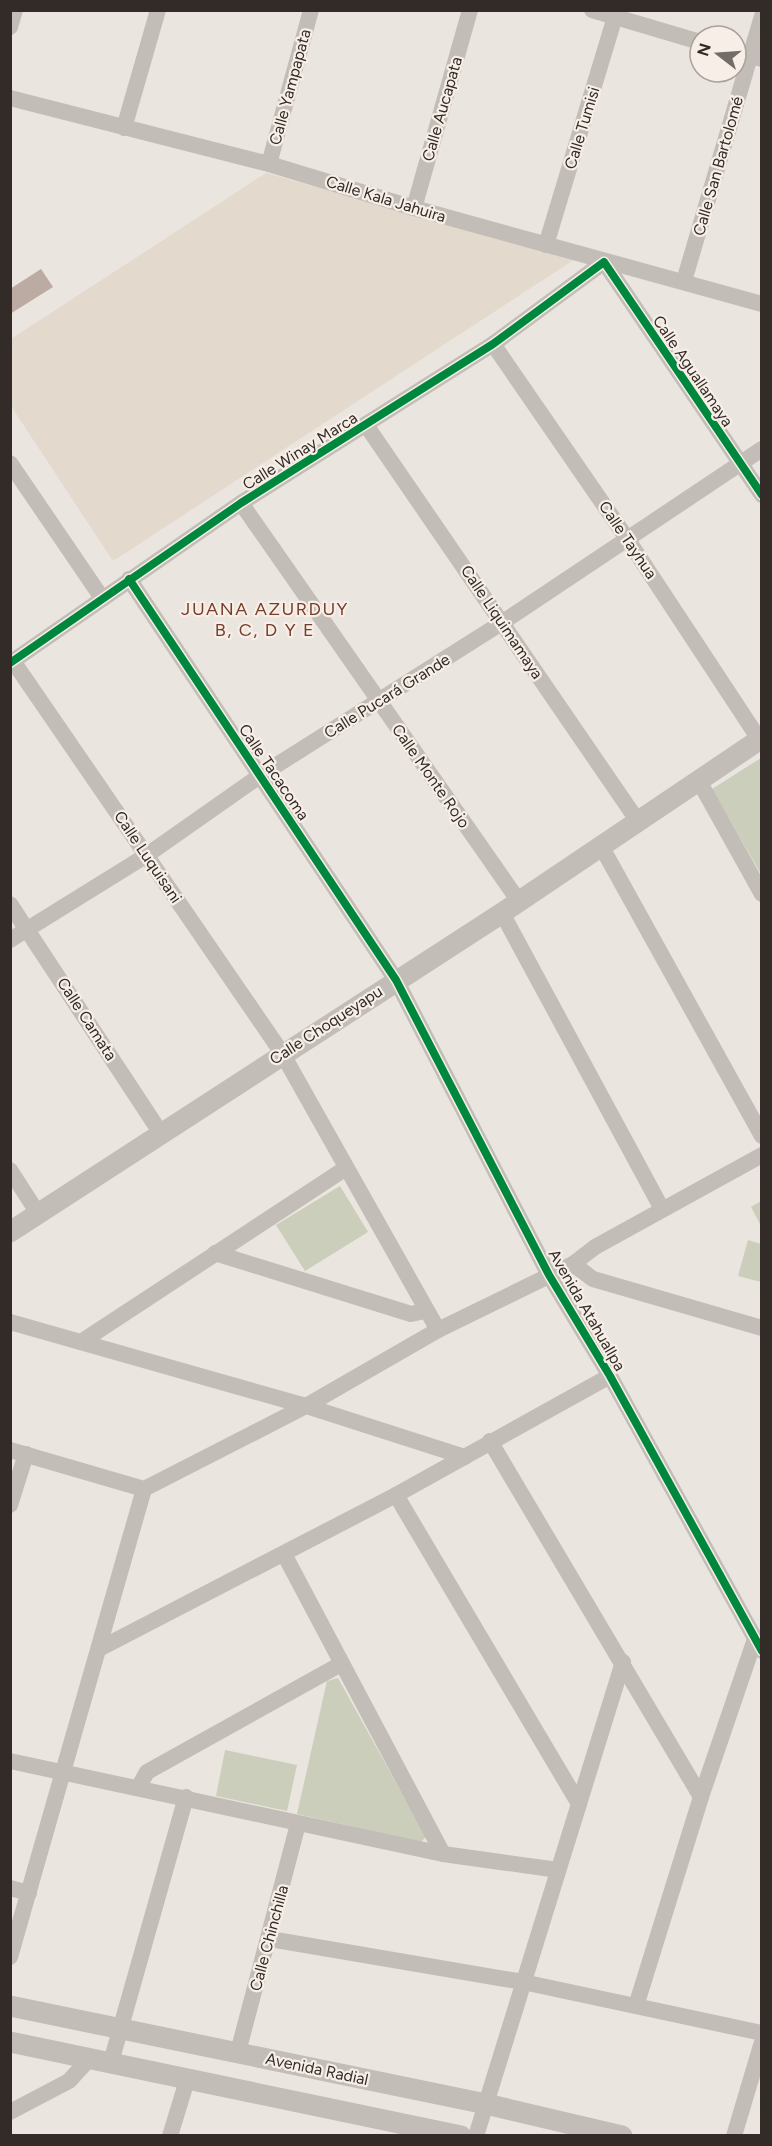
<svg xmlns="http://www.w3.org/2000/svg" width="772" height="2146" font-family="Figtree,sans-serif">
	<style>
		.green { fill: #cbcebb }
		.plaza { fill: #e3d9cd }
		.building { fill: #bcaba3 }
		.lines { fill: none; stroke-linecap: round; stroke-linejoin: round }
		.minor { stroke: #c3bdb8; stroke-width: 16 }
		.tertiary { stroke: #c3bdb8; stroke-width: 21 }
		.cycleway-casing { stroke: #f7efe7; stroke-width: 11 }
		.cycleway { stroke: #00873e; stroke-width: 8 }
		.labels { text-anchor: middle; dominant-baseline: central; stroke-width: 4.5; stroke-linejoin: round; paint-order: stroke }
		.street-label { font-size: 16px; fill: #332b27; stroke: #f7efe7 }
		.neighbourhood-label { font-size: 18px; letter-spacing: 1.5px; fill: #783e2a; stroke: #f7efe7 }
	</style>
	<rect width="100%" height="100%" fill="#eae5df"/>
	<g class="green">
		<polygon points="761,758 761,874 712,789"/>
		<polygon points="340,1186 368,1232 305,1271 276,1225"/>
		<polygon points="761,1201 761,1226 751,1207"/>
		<polygon points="748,1240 761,1244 761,1282 738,1276"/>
		<polygon points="338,1678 426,1837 421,1842 297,1814 327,1681"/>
		<polygon points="225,1750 297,1765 287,1811 216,1796"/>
	</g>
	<polygon class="plaza" points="266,173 575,259 113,561 11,406 11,339"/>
	<polygon class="building" points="41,269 53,287 10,314 10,289"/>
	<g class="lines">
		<g class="minor">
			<polyline points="592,10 700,42"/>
			<polyline points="10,27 15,10"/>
			<polyline points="736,52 762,59"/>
			<polyline points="10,98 269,164 414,208 762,304"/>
			<polyline points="124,128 158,10"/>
			<polyline points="269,164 311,10"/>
			<polyline points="414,208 470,10"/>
			<polyline points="546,245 617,10"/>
			<polyline points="684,281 762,16"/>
			<polyline points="493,344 628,540 759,739"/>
			<polyline points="366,425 637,820"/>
			<polyline points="10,463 102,598"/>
			<polyline points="241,503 518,900"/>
			<polyline points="129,579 396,980 549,1275 610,1376 762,1651"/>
			<polyline points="13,661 282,1053 438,1330"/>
			<polyline points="10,663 241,503 493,344 604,262 762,495"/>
			<polyline points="699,781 762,894"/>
			<polyline points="600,844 762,1136"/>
			<polyline points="10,904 162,1135"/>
			<polyline points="502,913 662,1209"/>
			<polyline points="10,940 147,855 261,775 503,622 762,449"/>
			<polyline points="10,1170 39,1215"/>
			<polyline points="215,1253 411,1314 425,1311"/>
			<polyline points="573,1264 593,1279 762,1328"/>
			<polyline points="10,1322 306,1406 465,1457"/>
			<polyline points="81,1342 346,1168"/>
			<polyline points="490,1441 701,1797"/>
			<polyline points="10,1450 144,1489 306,1406 438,1330 573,1264 595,1247 762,1155"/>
			<polyline points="396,1495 579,1804"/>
			<polyline points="10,1505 26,1454"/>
			<polyline points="284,1554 443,1854"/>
			<polyline points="99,1649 396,1495 610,1376"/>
			<polyline points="10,1761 443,1854 558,1870"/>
			<polyline points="138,1788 147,1772 341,1664"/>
			<polyline points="10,1888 29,1893"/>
			<polyline points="270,1939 523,1982 762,2033"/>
			<polyline points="10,1957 144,1489"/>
			<polyline points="636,2006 701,1797 755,1639"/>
			<polyline points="238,2052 298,1824"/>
			<polyline points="111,2062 186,1797"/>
			<polyline points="10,2112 69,2081 90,2058"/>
			<polyline points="170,2136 188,2077"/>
			<polyline points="476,2136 623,1662"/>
			<polyline points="734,2136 762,2042"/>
		</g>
		<g class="tertiary">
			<polyline points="10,1232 502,913 762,738"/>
			<polyline points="10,2006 486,2104 622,2136"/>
			<polyline points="10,2042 461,2136"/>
		</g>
		<g class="cycleway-casing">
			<g id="cycleway">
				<polyline points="129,579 396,980 549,1275 610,1376 762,1651"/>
				<polyline points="10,663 241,503 493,344 604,262 762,495"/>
			</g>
		</g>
		<use href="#cycleway" class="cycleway"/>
	</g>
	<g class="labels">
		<g class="street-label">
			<text transform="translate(290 87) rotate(-75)">Calle Yampapata</text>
			<text transform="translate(442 109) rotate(-74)">Calle Aucapata</text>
			<text transform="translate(582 128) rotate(-73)">Calle Tumisi</text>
			<text transform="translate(718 166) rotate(-74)">Calle San Bartolomé</text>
			<text transform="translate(386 199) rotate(17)">Calle Kala Jahuira</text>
			<text transform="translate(693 371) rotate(56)">Calle Aguallamaya</text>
			<text transform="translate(300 451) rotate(-32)">Calle Winay Marca</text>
			<text transform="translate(628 540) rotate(56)">Calle Tayhua</text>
			<text transform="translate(502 622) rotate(56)">Calle Liquimamaya</text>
			<text transform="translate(387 696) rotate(-32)">Calle Pucará Grande</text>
			<text transform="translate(274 772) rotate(56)">Calle Tacacoma</text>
			<text transform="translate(431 776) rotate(55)">Calle Monte Rojo</text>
			<text transform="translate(148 857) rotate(56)">Calle Luquisani</text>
			<text transform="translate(87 1019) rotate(57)">Calle Camata</text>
			<text transform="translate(326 1025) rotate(-33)">Calle Choqueyapu</text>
			<text transform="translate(587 1310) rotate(60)">Avenida Atahuallpa</text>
			<text transform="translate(269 1938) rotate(-75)">Calle Chinchilla</text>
			<text transform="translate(317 2069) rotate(12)">Avenida Radial</text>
		</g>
		<g class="neighbourhood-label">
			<text x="265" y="609">JUANA AZURDUY<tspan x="265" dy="21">B, C, D Y E</tspan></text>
		</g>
	</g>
	<rect width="772" height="2146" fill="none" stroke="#332b27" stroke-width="24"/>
	<g transform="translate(718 54) rotate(287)"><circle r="28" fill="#f7efe7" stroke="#a9a19a" stroke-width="1.5"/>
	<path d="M0-4.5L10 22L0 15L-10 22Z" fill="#736c67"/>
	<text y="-9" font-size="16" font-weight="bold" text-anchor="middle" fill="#332b27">N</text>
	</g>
</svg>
